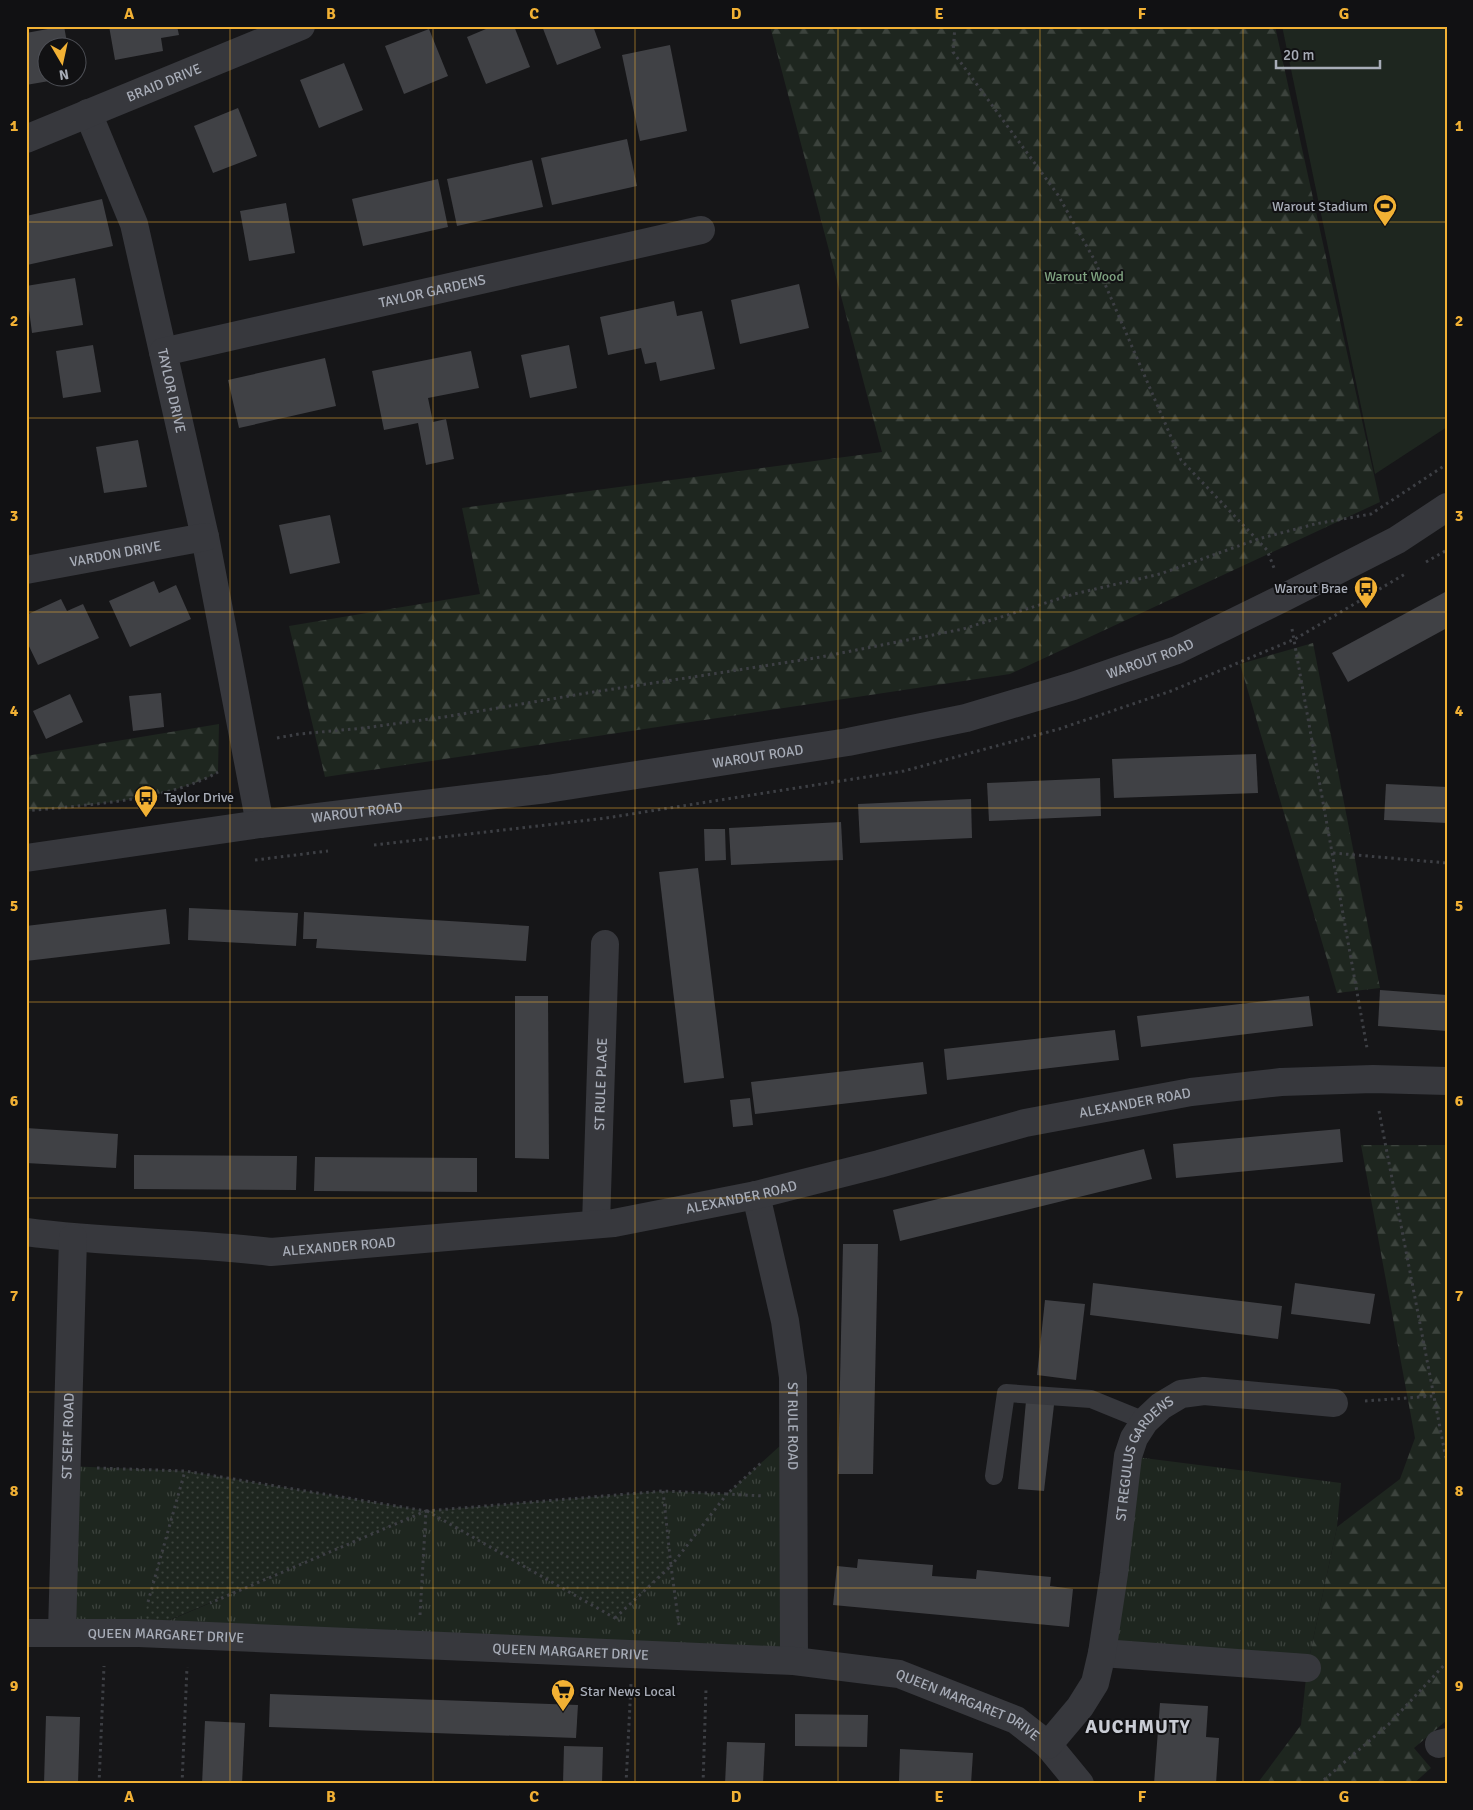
<svg xmlns="http://www.w3.org/2000/svg" width="1473" height="1810" font-family="Signika,sans-serif">
	<style>
		.grass { fill: url(#grass-tufts) }
		.forest { fill: url(#forest-firs) }
		.park { fill: url(#park-dots) }
		.pitch { fill: #1e261f }
		.building { fill: #404145 }
		.lines { fill: none; stroke-linecap: round; stroke-linejoin: round }
		.path { stroke: #3d3f44; stroke-width: 3; stroke-dasharray: 2.5 4; stroke-linecap: butt }
		.service { stroke: #37383d; stroke-width: 18 }
		.minor { stroke: #37383d; stroke-width: 28 }
		.tertiary { stroke: #37383d; stroke-width: 28 }
		.grid { fill: none; stroke: #f2b134; stroke-width: 1; stroke-opacity: 0.55 }
		.labels { text-anchor: middle; dominant-baseline: central; stroke-width: 4; stroke-linejoin: round; paint-order: stroke }
		.street-label { font-size: 14px; fill: #a8adb8; stroke: #111113 }
		.poi-label { font-size: 14px; fill: #a8adb8; stroke: #111113; text-anchor: end }
		.park-label { font-size: 14px; fill: #7fa381; stroke: #111113 }
		.district-label { font-size: 19px; font-weight: bold; letter-spacing: 1px; fill: #c9ccd4; stroke: #111113 }
		.neatline { fill: none; stroke: #f2b134; stroke-width: 2 }
		.grid-label { font-size: 16px; text-anchor: middle; font-weight: bold; fill: #f2b134 }
	</style>
	<defs>
		<pattern id="grass-tufts" width="24" height="20" patternUnits="userSpaceOnUse" patternTransform="scale(1.25)"><rect width="24" height="20" fill="#1e261f"/><path d="M3 7l-1-3M5 7V3M7 7l1-3M15 17l-1-3M17 17v-4M19 17l1-3" fill="none" stroke="#3c433d"/></pattern>
		<pattern id="forest-firs" width="22" height="20" patternUnits="userSpaceOnUse" patternTransform="scale(1.25)"><rect width="22" height="20" fill="#1e261f"/><path d="M5 1l3.5 6h-7zM16 11l3.5 6h-7z" fill="#3c433d"/></pattern>
		<pattern id="park-dots" width="8" height="8" patternUnits="userSpaceOnUse" patternTransform="scale(1.25)"><rect width="8" height="8" fill="#1e261f"/><path d="M2 2h.1M6 6h.1" fill="none" stroke="#3c433d" stroke-width="1.8" stroke-linecap="round"/></pattern>
	</defs>
	<rect width="100%" height="100%" fill="#161618"/>
	<g class="grass">
		<polygon points="793,1434 794,1661 62,1632 66,1466 185,1471 140,1633 426,1511 615,1618 671,1566 663,1491 727,1494"/>
		<polygon points="1128,1456 1341,1483 1337,1527 1307,1668 1102,1653"/>
	</g>
	<g class="forest">
		<polygon points="770,26 1275,26 1380,502 1010,674 325,777 289,626 480,594 462,508 882,452"/>
		<polygon points="1313,643 1380,988 1337,993 1240,664"/>
		<path d="M219 724 218 772C168 801 84 805 26 811V756Z"/>
		<polygon points="1361,1145 1447,1145 1447,1720 1414,1748 1431,1768 1413,1784 1257,1784 1301,1725 1307,1668 1337,1527 1400,1479 1415,1438"/>
	</g>
	<polygon class="park" points="185,1471 426,1511 663,1491 671,1566 615,1618 426,1511 139,1633"/>
	<polygon class="pitch" points="1282,26 1447,26 1447,427 1375,474"/>
	<g class="building">
		<polygon points="64,26 68,48 48,48 48,78 55,78 55,80 26,85 26,33"/>
		<polygon points="109,26 177,26 179,35 161,38 163,51 115,60"/>
		<polygon points="493,26 514,26 530,67 486,84 467,37"/>
		<polygon points="542,26 593,26 601,48 557,65"/>
		<polygon points="429,29 448,76 404,94 385,46"/>
		<polygon points="670,45 687,131 640,141 622,55"/>
		<polygon points="344,63 363,110 319,128 300,80"/>
		<polygon points="238,108 257,156 213,173 194,126"/>
		<polygon points="627,139 637,186 552,205 541,158"/>
		<polygon points="532,160 543,207 457,226 447,179"/>
		<polygon points="438,179 448,227 363,246 352,199"/>
		<polygon points="102,199 113,246 27,265 26,216"/>
		<polygon points="286,203 295,253 249,261 240,211"/>
		<polygon points="75,278 83,325 32,333 26,286"/>
		<polygon points="799,284 809,328 740,344 731,300"/>
		<polygon points="674,301 677,316 702,311 715,369 660,381 656,362 645,364 641,348 608,355 600,317"/>
		<polygon points="93,345 101,392 63,398 56,351"/>
		<polygon points="569,345 577,388 530,398 521,355"/>
		<polygon points="471,351 479,388 428,398 433,422 446,419 454,459 426,465 418,423 384,430 372,371"/>
		<polygon points="325,358 336,406 239,428 228,380"/>
		<polygon points="138,440 147,487 104,493 96,447"/>
		<polygon points="330,515 340,563 290,574 279,525"/>
		<polygon points="154,581 159,593 176,585 191,619 130,647 109,601"/>
		<polygon points="1447,591 1447,628 1348,682 1332,653"/>
		<polygon points="61,599 67,611 83,604 99,638 38,665 26,640 26,615"/>
		<polygon points="161,693 164,727 133,731 129,696"/>
		<polygon points="70,694 83,722 46,739 33,711"/>
		<polygon points="1256,754 1258,793 1114,798 1112,759"/>
		<polygon points="1100,778 1101,816 989,821 987,783"/>
		<polygon points="1386,784 1447,787 1447,823 1384,820"/>
		<polygon points="971,799 972,838 860,843 858,804"/>
		<polygon points="841,822 843,860 731,865 729,828"/>
		<polygon points="704,829 725,829 726,860 705,861"/>
		<polygon points="698,868 724,1078 684,1083 659,872"/>
		<polygon points="189,908 298,913 296,946 188,940"/>
		<polygon points="166,909 170,944 26,961 26,926"/>
		<polygon points="304,912 529,926 526,961 316,948 317,939 303,939"/>
		<polygon points="1380,990 1447,995 1447,1031 1378,1026"/>
		<polygon points="515,996 548,996 549,1159 515,1158"/>
		<polygon points="1309,996 1313,1026 1141,1047 1137,1016"/>
		<polygon points="1115,1030 1119,1060 947,1080 944,1049"/>
		<polygon points="923,1062 927,1094 755,1114 751,1082"/>
		<polygon points="750,1098 753,1125 733,1127 730,1100"/>
		<polygon points="26,1128 118,1134 116,1168 26,1163"/>
		<polygon points="1340,1129 1343,1162 1176,1178 1173,1144"/>
		<polygon points="1144,1149 1152,1179 900,1241 893,1210"/>
		<polygon points="134,1155 297,1156 296,1190 134,1189"/>
		<polygon points="315,1157 477,1158 477,1192 314,1191"/>
		<polygon points="843,1244 878,1244 873,1474 838,1474"/>
		<polygon points="1093,1283 1282,1306 1278,1339 1090,1315"/>
		<polygon points="1295,1283 1375,1294 1370,1324 1291,1314"/>
		<polygon points="1045,1300 1085,1304 1076,1380 1037,1375"/>
		<polygon points="1026,1401 1054,1405 1044,1491 1018,1489"/>
		<polygon points="858,1559 933,1565 932,1576 976,1579 977,1570 1051,1577 1050,1586 1073,1589 1069,1627 833,1605 837,1566 857,1568"/>
		<polygon points="270,1694 578,1705 576,1738 269,1727"/>
		<polygon points="1160,1703 1208,1706 1206,1737 1219,1738 1216,1784 1154,1784"/>
		<polygon points="795,1714 868,1715 867,1747 795,1746"/>
		<polygon points="46,1716 80,1717 78,1784 44,1784"/>
		<polygon points="205,1721 245,1723 242,1784 202,1784"/>
		<polygon points="727,1742 765,1743 763,1784 725,1784"/>
		<polygon points="564,1746 603,1747 602,1784 563,1784"/>
		<polygon points="900,1749 973,1753 971,1784 899,1781"/>
	</g>
	<g class="lines">
		<g class="path">
			<polyline points="955,26 953,52 1058,195 1095,261 1181,460 1267,550 1274,568"/>
			<polyline points="1426,562 1447,550"/>
			<polyline points="1292,629 1367,1048"/>
			<polyline points="277,738 299,734 364,728 444,717 587,693 706,675 821,657 963,629 1074,594 1160,574 1258,539 1315,524 1371,514 1447,464"/>
			<path d="M26 811C84 805 168 801 218 772"/>
			<polyline points="374,845 606,818 904,771 1059,729 1171,691 1295,639 1405,574"/>
			<polyline points="1333,853 1447,863"/>
			<polyline points="255,860 328,851"/>
			<polyline points="1379,1111 1447,1464"/>
			<polyline points="1365,1401 1434,1396"/>
			<polyline points="97,1468 185,1471 426,1511 210,1603"/>
			<polyline points="426,1511 663,1491 727,1494 761,1463"/>
			<polyline points="427,1511 620,1621"/>
			<polyline points="148,1602 185,1471"/>
			<polyline points="420,1615 426,1511"/>
			<polyline points="615,1618 671,1566 663,1491"/>
			<polyline points="679,1625 671,1566 727,1494 763,1496"/>
			<polyline points="99,1784 104,1666"/>
			<polyline points="182,1784 187,1667"/>
			<polyline points="626,1784 631,1684"/>
			<polyline points="703,1784 706,1689"/>
			<polyline points="1319,1784 1389,1724 1447,1662"/>
		</g>
		<polyline class="service" points="994,1476 1006,1393 1091,1399 1145,1421"/>
		<g class="minor">
			<path id="s1" d="M88 113 134 224 205 537 260 824"/>
			<path id="s2" d="M26 139 301 26"/>
			<path id="s3" d="M163 352 701 230"/>
			<path id="s4" d="M26 570 205 537"/>
			<path id="s5" d="M756 1195 785 1321 793 1377 794 1661"/>
			<path id="s6" d="M596 1224 605 944"/>
			<path id="s7" d="M26 1232C108 1243 189 1242 271 1252L614 1223 756 1195 879 1164 1025 1123 1191 1092 1281 1082 1373 1079 1447 1081"/>
			<path id="s8" d="M62 1632 73 1238"/>
			<path id="s9" d="M26 1633H139L794 1661 899 1674 1016 1720 1048 1745 1080 1784"/>
			<polyline points="1102,1653 1307,1668"/>
			<polyline points="1439,1744 1447,1742"/>
			<path id="s10" d="M1048 1745 1080 1707 1095 1683 1102 1653 1114 1574 1128 1456 1134 1438 1145 1421 1161 1406 1181 1394 1204 1391 1334 1403"/>
		</g>
		<path class="tertiary" id="s11" d="M26 858 260 824 547 789 848 742 966 718 1073 686 1177 650 1285 597 1397 540 1447 507"/>
	</g>
	<path class="grid" d="M230 26V1784M433 26V1784M635 26V1784M838 26V1784M1040 26V1784M1243 26V1784M26 222H1447M26 418H1447M26 612H1447M26 808H1447M26 1002H1447M26 1198H1447M26 1392H1447M26 1588H1447"/>
	<defs>
		<g id="stadium-pin" transform="scale(1.25)"><path d="M0 17L-7.5 6A9.5 9.5 0 1 1 7.5 6Z" fill="#f2b134" stroke="#111113"/><path d="M0-5a6.5 5 0 1 0 0 10a6.5 5 0 1 0 0-10ZM-3.5-1.8h7v3.6h-7Z" fill="#111"/></g>
		<g id="bus-pin" transform="scale(1.25)"><path d="M0 17L-7.5 6A9.5 9.5 0 1 1 7.5 6Z" fill="#f2b134" stroke="#111113"/><path d="M-5-6H5V4H4V6H2V4H-2V6H-4V4H-5ZM-3.5-4V0h7V-4ZM-3.5 1.2v1.5H-2V1.2ZM2 1.2v1.5H3.5V1.2Z" fill="#111"/></g>
		<g id="supermarket-pin" transform="scale(1.25)"><path d="M0 17L-7.5 6A9.5 9.5 0 1 1 7.5 6Z" fill="#f2b134" stroke="#111113"/><path d="M-6-5.5h2.5l.6 2H6L4.5 2H-2.5L-4.4-4H-6ZM-1.5 3.2a1.3 1.3 0 1 0 .1 0ZM3 3.2a1.3 1.3 0 1 0 .1 0Z" fill="#111"/></g>
	</defs>
	<g fill-rule="evenodd">
		<use href="#stadium-pin" x="1385" y="206"/>
		<use href="#bus-pin" x="1366" y="588"/>
		<use href="#bus-pin" x="146" y="797"/>
		<use href="#supermarket-pin" x="563" y="1691"/>
	</g>
	<g class="labels">
		<g class="street-label">
			<text stroke="none"><textPath href="#s2" startOffset="149">BRAID DRIVE</textPath></text>
			<text stroke="none"><textPath href="#s3" startOffset="276">TAYLOR GARDENS</textPath></text>
			<text stroke="none"><textPath href="#s1" startOffset="291">TAYLOR DRIVE</textPath></text>
			<text stroke="none"><textPath href="#s4" startOffset="91">VARDON DRIVE</textPath></text>
			<text stroke="none"><textPath href="#s11" startOffset="1144">WAROUT ROAD</textPath></text>
			<text stroke="none"><textPath href="#s11" startOffset="739">WAROUT ROAD</textPath></text>
			<text stroke="none"><textPath href="#s11" startOffset="334">WAROUT ROAD</textPath></text>
			<text stroke="none"><textPath href="#s6" startOffset="140">ST RULE PLACE</textPath></text>
			<text stroke="none"><textPath href="#s7" startOffset="1125">ALEXANDER ROAD</textPath></text>
			<text stroke="none"><textPath href="#s7" startOffset="720">ALEXANDER ROAD</textPath></text>
			<text stroke="none"><textPath href="#s7" startOffset="314">ALEXANDER ROAD</textPath></text>
			<text stroke="none"><textPath href="#s5" startOffset="235">ST RULE ROAD</textPath></text>
			<text stroke="none"><textPath href="#s8" startOffset="196">ST SERF ROAD</textPath></text>
			<text stroke="none"><textPath href="#s10" startOffset="312">ST REGULUS GARDENS</textPath></text>
			<text stroke="none"><textPath href="#s9" startOffset="140">QUEEN MARGARET DRIVE</textPath></text>
			<text stroke="none"><textPath href="#s9" startOffset="545">QUEEN MARGARET DRIVE</textPath></text>
			<text stroke="none"><textPath href="#s9" startOffset="950">QUEEN MARGARET DRIVE</textPath></text>
		</g>
		<g class="poi-label">
			<text x="1368" y="206">Warout Stadium</text>
			<text x="1348" y="588">Warout Brae</text>
			<text x="164" y="797" text-anchor="start">Taylor Drive</text>
			<text x="580" y="1691" text-anchor="start">Star News Local</text>
		</g>
		<g class="park-label">
			<text x="1084" y="276">Warout Wood</text>
		</g>
		<g class="district-label">
			<text x="1138" y="1727">AUCHMUTY</text>
		</g>
	</g>
	<rect width="1473" height="1810" fill="none" stroke="#111113" stroke-width="55"/>
	<g transform="translate(62 62) rotate(171)"><circle r="24" fill="#111113" stroke="#4d4f55"/>
	<path d="M0-4L9 19L0 12L-9 19Z" fill="#f2b134"/>
	<text y="-8" font-size="14" font-weight="bold" text-anchor="middle" fill="#a8adb8">N</text>
	</g>
	<path d="M1276 60v8h104v-8" fill="none" stroke="#a8adb8" stroke-width="2.5"/>
	<text x="1283" y="60" font-size="15" fill="#a8adb8" stroke="#111113" stroke-width="4" paint-order="stroke">20 m</text>
	<rect x="28" y="28" width="1418" height="1754" class="neatline"/>
	<g class="grid-label">
		<text x="129" y="19">A</text>
		<text x="331" y="19">B</text>
		<text x="534" y="19">C</text>
		<text x="736" y="19">D</text>
		<text x="939" y="19">E</text>
		<text x="1142" y="19">F</text>
		<text x="1344" y="19">G</text>
		<text x="14" y="131">1</text>
		<text x="1459" y="131">1</text>
		<text x="14" y="326">2</text>
		<text x="1459" y="326">2</text>
		<text x="14" y="521">3</text>
		<text x="1459" y="521">3</text>
		<text x="14" y="716">4</text>
		<text x="1459" y="716">4</text>
		<text x="14" y="911">5</text>
		<text x="1459" y="911">5</text>
		<text x="14" y="1106">6</text>
		<text x="1459" y="1106">6</text>
		<text x="14" y="1301">7</text>
		<text x="1459" y="1301">7</text>
		<text x="14" y="1496">8</text>
		<text x="1459" y="1496">8</text>
		<text x="14" y="1691">9</text>
		<text x="1459" y="1691">9</text>
		<text x="129" y="1802">A</text>
		<text x="331" y="1802">B</text>
		<text x="534" y="1802">C</text>
		<text x="736" y="1802">D</text>
		<text x="939" y="1802">E</text>
		<text x="1142" y="1802">F</text>
		<text x="1344" y="1802">G</text>
	</g>
</svg>
